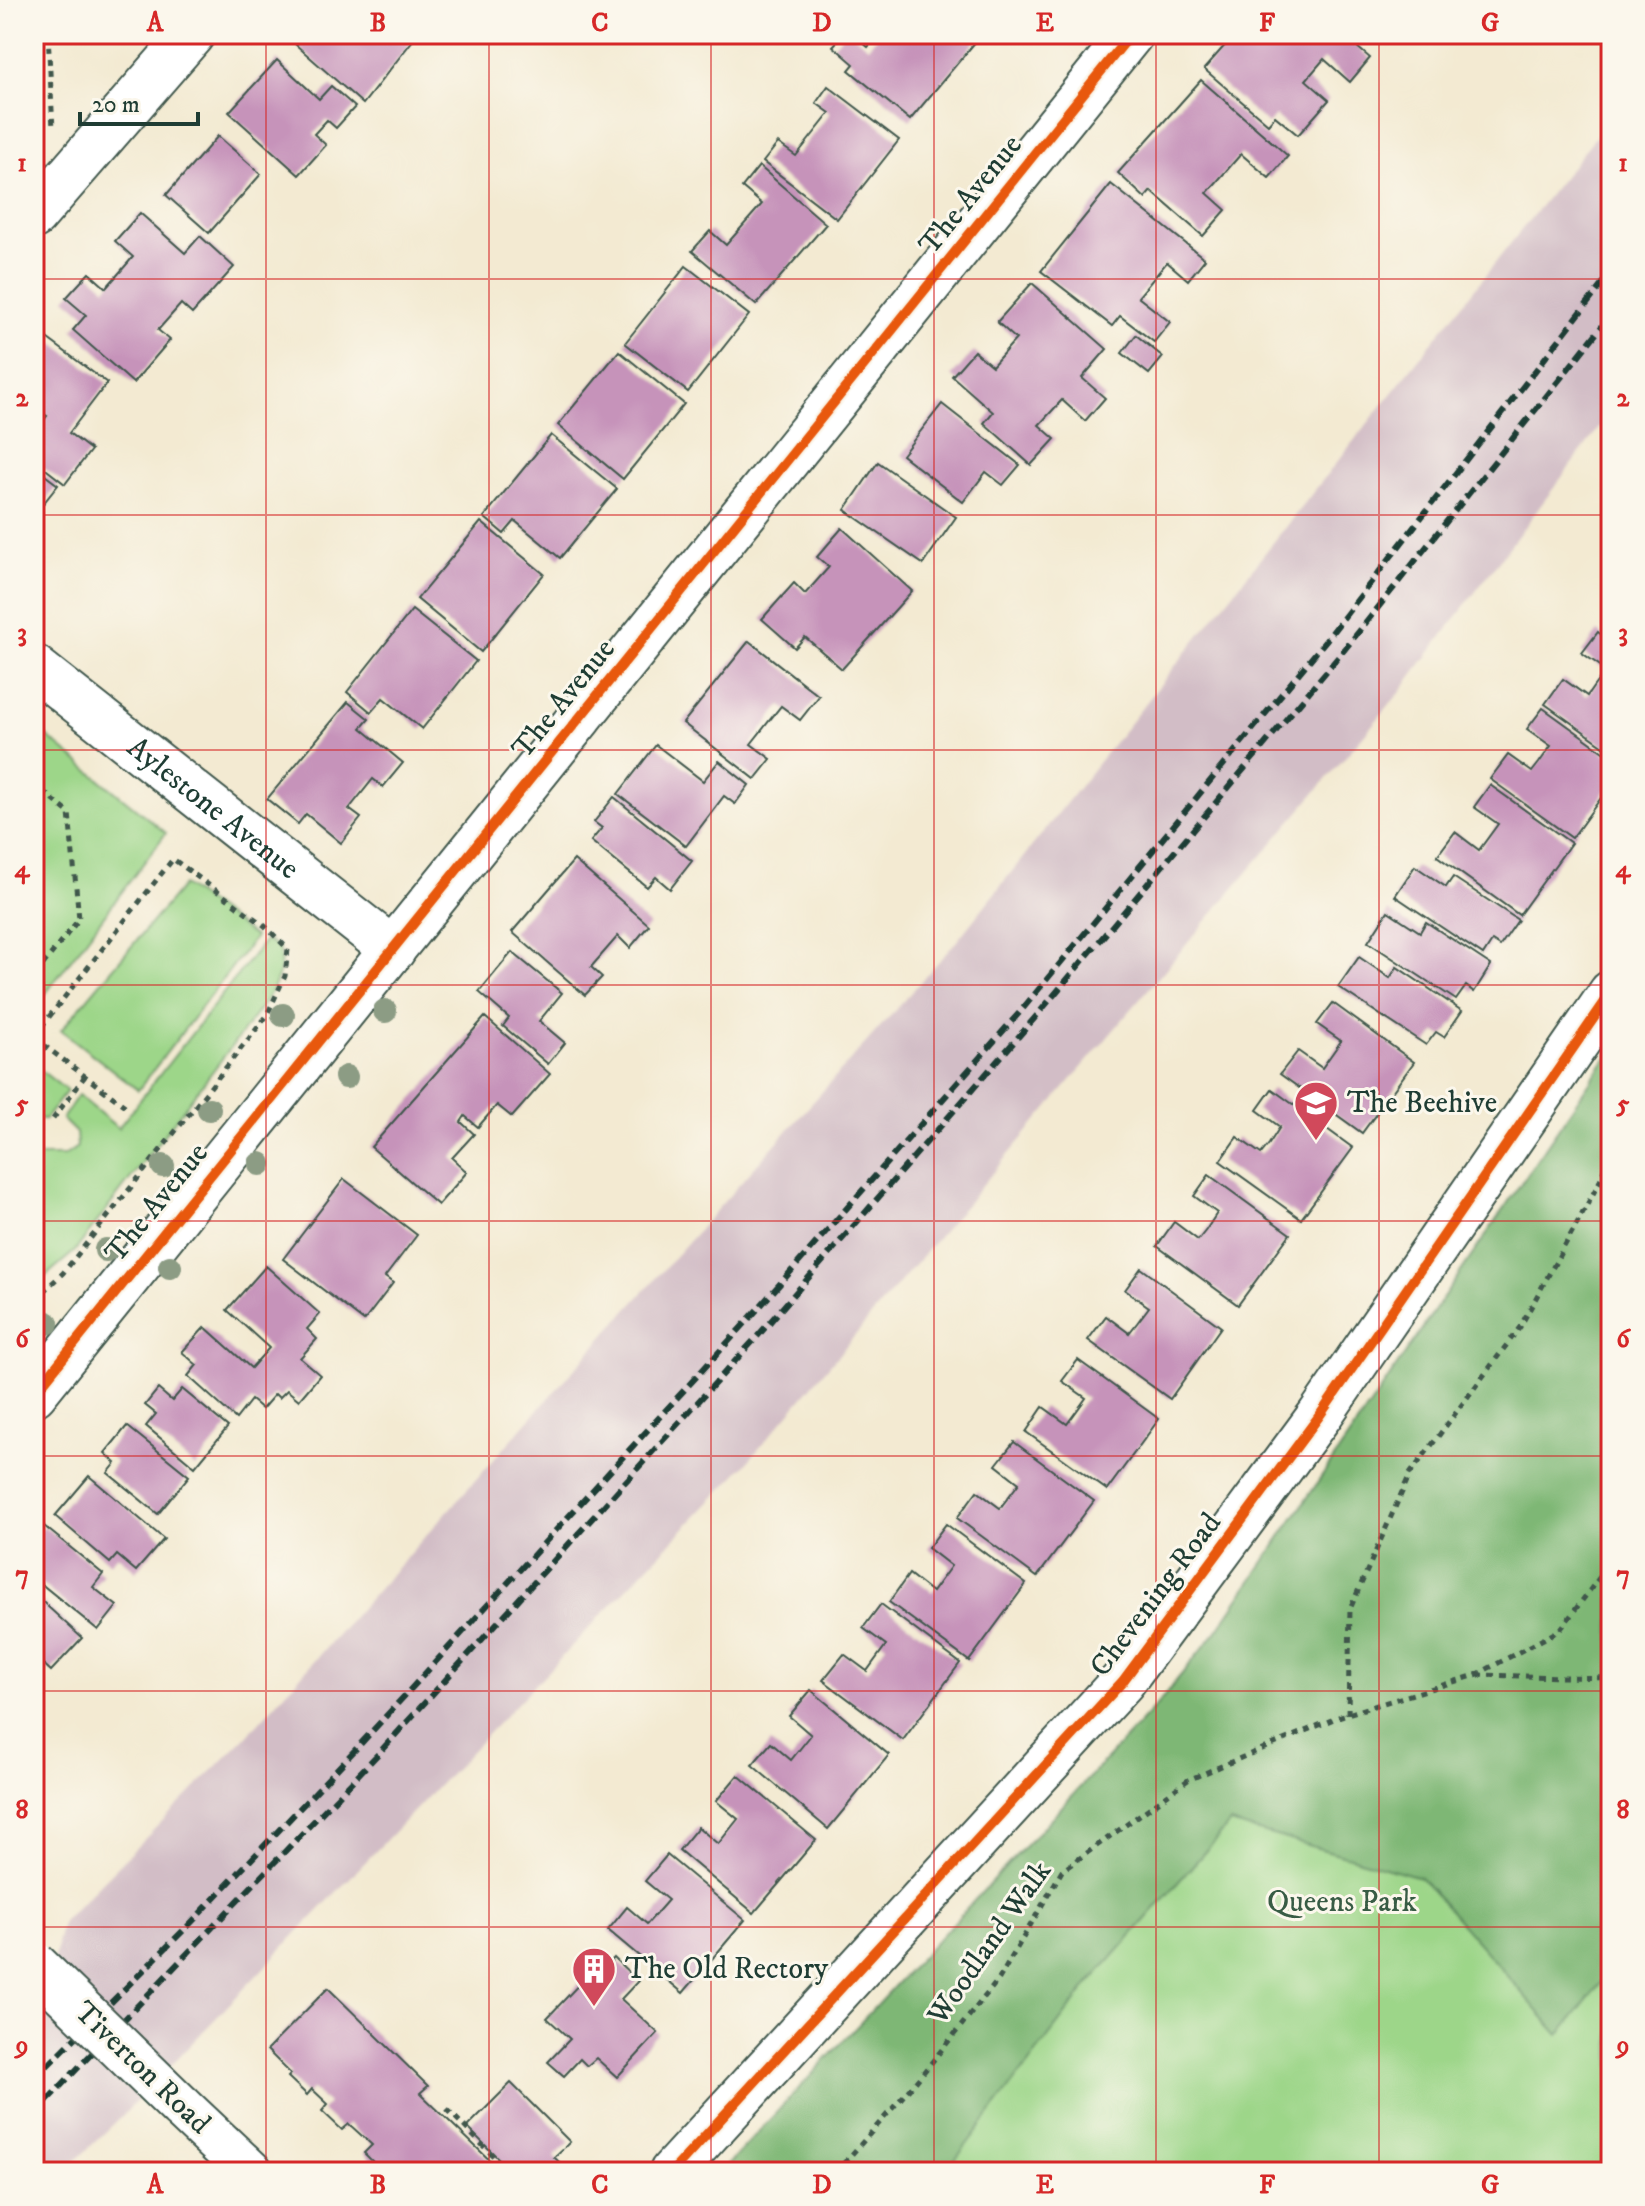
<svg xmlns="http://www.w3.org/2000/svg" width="1645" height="2206" font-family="'IM FELL DW Pica',serif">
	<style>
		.industrial { fill: #d2bdc6 }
		.green { fill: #9dd689; stroke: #5e8a5e; stroke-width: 2 }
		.forest { fill: #7eb775; stroke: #4e7a54; stroke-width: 2 }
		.building { fill: #c693ba }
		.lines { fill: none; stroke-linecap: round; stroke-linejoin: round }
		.minor-casing { stroke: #3f574c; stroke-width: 48 }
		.path { stroke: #3f574c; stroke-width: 5; stroke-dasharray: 6 6; stroke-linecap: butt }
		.minor { stroke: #fff; stroke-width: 44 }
		.rail { stroke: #1f3d34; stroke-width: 6; stroke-dasharray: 12 6; stroke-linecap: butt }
		.minor-bridge-casing { stroke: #3f574c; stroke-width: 48; stroke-linecap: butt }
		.minor-bridge { stroke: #fff; stroke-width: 44 }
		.cycleway-casing { stroke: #fbf7ec; stroke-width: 15 }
		.cycleway { stroke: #e8590c; stroke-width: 10 }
		.tree { fill: #8c9c84 }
		.grid { fill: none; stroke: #d62828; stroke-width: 2; stroke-opacity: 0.55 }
		.labels { text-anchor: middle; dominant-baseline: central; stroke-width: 6; stroke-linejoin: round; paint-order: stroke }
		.street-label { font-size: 30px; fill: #1f3d34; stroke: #fbf7ec }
		.poi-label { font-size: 30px; fill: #1f3d34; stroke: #fbf7ec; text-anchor: start }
		.park-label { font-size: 30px; fill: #385c45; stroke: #fbf7ec }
		.neatline { fill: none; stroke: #d62828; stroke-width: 3 }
		.grid-label { font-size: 26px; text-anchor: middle; font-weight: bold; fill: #d62828 }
	</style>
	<rect width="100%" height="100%" fill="#fbf7ec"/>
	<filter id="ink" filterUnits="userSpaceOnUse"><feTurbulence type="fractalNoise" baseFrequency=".0125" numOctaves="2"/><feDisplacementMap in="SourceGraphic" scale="16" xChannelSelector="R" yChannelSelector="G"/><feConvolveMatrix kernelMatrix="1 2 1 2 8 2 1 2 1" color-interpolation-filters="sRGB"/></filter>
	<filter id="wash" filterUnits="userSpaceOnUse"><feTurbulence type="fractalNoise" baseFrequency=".006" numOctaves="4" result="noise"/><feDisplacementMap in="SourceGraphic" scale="32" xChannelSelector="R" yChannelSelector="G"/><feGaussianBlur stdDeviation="1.8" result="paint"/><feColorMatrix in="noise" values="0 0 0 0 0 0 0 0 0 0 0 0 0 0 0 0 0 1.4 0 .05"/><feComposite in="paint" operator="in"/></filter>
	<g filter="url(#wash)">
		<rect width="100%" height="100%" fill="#f3ead2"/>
		<polygon class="industrial" points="1611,117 1611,412 1397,696 745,1465 127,2111 64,2172 34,2172 34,2026 40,2020 62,1922 245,1738 956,942"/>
		<g class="green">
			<polygon points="34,726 166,833 34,1009"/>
			<polygon points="183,885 255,937 138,1090 61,1030"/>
			<path d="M265 940 278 946C286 971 274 988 260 1009L75 1251 34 1286V1156H64L77 1147 76 1133 62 1119 78 1095 118 1128Z"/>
			<polygon points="1611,1051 1611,2172 721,2172 1155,1707 1217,1631"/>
			<polygon points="34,1065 67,1091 45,1119 34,1119"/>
		</g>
		<polygon class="forest" points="1611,1051 1611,1970 1559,2035 1420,1877 1230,1823 1088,1985 946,2172 721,2172 1155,1707 1217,1631"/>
		<g id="blocks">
			<g class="building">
				<polygon points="305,34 405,34 413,40 363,104 296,45"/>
				<polygon points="844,34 852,34 868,47 879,34 982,34 910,120 849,70 854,64 833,46"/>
				<polygon points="1235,34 1342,34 1370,58 1350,82 1324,59 1306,80 1329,100 1298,135 1275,116 1268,124 1204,69"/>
				<polygon points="277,60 319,99 331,86 355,107 336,128 327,120 314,134 326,145 299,175 229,112"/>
				<polygon points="1201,80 1288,156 1269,178 1241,154 1207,193 1226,210 1203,236 1151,191 1145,198 1118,173"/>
				<polygon points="828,86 899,140 837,219 763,162 778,143 796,156 830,113 816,103"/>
				<polygon points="218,136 261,174 209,233 166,195"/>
				<polygon points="759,166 826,224 756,305 692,251 710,231 726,245 762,204 742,187"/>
				<polygon points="1111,184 1205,259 1188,280 1167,262 1138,297 1170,322 1154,342 1120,316 1112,326 1041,271"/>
				<polygon points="140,213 185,253 200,236 234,267 192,314 181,304 158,330 170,340 133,383 73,330 86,315 66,298 89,273 106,288 120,272 133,257 115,241"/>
				<polygon points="686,266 749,315 688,392 625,343"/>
				<polygon points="1032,283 1107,349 1082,378 1105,398 1085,421 1062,400 1039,425 1055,439 1031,465 984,423 993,412 952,376 974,351 992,366 1016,339 997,322"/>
				<polygon points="1136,335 1163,357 1149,374 1122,353"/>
				<polygon points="44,336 107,383 69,433 91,450 65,484 34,460 34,433 47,416 34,407 34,349"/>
				<polygon points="619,351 684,404 623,479 558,425"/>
				<polygon points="942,404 1020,465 1003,485 986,472 963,502 902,455"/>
				<polygon points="551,435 617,489 560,558 515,521 504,534 484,517"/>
				<polygon points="878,462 956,517 923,564 845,510"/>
				<polygon points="34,467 58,485 42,505 34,499"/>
				<polygon points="481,522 544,574 481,652 417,599"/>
				<polygon points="842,528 912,591 842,669 805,637 795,648 762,619 794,583 805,594 829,567 817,557"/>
				<polygon points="412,610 476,661 422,729 383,698 371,712 347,692"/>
				<polygon points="1611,616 1611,633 1603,627"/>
				<polygon points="1598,632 1611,642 1611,751 1545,704 1563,679 1587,696 1594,686 1606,670 1582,653"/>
				<polygon points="749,641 819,696 800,720 781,706 751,744 771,759 755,779 683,723"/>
				<polygon points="348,702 369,719 361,728 403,763 383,787 373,779 349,809 361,818 341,843 306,814 298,824 267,799"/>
				<polygon points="1543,708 1611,757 1611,784 1572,838 1490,779 1508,755 1532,772 1539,763 1551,746 1527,729"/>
				<polygon points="656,745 703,781 719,761 749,785 735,804 724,796 686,846 618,794"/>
				<polygon points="1490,785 1571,843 1519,915 1437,856 1455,832 1479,850 1498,824 1474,807"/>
				<polygon points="614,797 692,861 670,889 656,877 647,887 591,841 602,828 594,822"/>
				<polygon points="574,860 649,925 630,948 618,936 591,967 602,977 585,995 512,932"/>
				<polygon points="1415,866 1446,887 1453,877 1518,920 1500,946 1492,941 1483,955 1395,896"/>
				<polygon points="1388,911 1420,932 1426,922 1491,965 1474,992 1466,986 1456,1000 1368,942"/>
				<polygon points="512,952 562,993 539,1021 565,1043 548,1064 503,1026 509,1018 479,992"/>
				<polygon points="1359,957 1390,978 1397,967 1462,1011 1444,1037 1436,1032 1426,1045 1338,987"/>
				<polygon points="1333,1003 1414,1062 1362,1133 1280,1074 1298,1051 1322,1068 1329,1058 1341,1041 1317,1024"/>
				<polygon points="485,1017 550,1074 512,1117 497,1105 478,1127 465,1116 461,1122 474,1134 452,1158 467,1172 438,1205 371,1147"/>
				<polygon points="1272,1089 1353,1148 1301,1219 1220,1161 1237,1137 1261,1154 1269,1144 1280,1127 1257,1110"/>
				<polygon points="1209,1175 1290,1234 1238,1305 1157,1246 1174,1222 1198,1240 1206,1230 1217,1213 1194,1196"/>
				<polygon points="344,1179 417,1235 385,1277 393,1283 364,1321 283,1259"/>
				<polygon points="266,1266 320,1314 307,1329 317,1339 300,1358 320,1375 299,1400 287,1390 279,1398 275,1394 262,1409 251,1400 236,1419 188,1376 197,1365 182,1352 205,1327 251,1368 269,1348 227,1310"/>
				<polygon points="1141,1268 1221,1327 1170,1399 1088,1340 1106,1316 1129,1333 1137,1323 1149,1307 1125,1290"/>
				<polygon points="1078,1360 1159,1419 1107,1490 1026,1432 1043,1407 1067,1424 1086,1398 1062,1381"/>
				<polygon points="158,1389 172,1401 182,1389 228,1427 195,1467 146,1426 156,1414 145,1405"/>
				<polygon points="127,1426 189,1476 158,1514 108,1473 116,1463 105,1453"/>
				<polygon points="1014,1442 1094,1501 1037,1577 957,1518 977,1491 1000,1508 1019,1483 996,1465"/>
				<polygon points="89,1476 164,1539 136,1571 117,1555 110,1563 55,1516"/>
				<polygon points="946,1524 1026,1584 969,1661 889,1602 909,1574 932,1592 951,1566 928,1548"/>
				<polygon points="44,1526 103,1574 93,1587 117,1606 98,1630 34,1578 38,1561 34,1558 34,1538"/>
				<polygon points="34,1594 82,1638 51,1671 38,1659 34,1662"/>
				<polygon points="881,1604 960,1663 903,1740 823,1680 844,1654 867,1671 886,1645 863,1628"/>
				<polygon points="811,1690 889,1755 828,1829 752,1765 771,1743 791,1760 811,1735 789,1716"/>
				<polygon points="34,1693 44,1703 34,1715"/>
				<polygon points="738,1775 816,1840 754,1913 679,1850 698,1827 718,1844 738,1819 716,1801"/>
				<polygon points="667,1855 745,1920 683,1993 608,1930 627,1907 647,1924 668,1900 645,1881"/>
				<polygon points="614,1958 638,1981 621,1999 658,2033 617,2077 596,2058 587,2066 580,2059 564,2076 548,2062 570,2039 547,2018 585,1978 591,1982"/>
				<polygon points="328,1988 428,2086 420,2093 502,2172 383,2172 364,2153 372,2145 349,2124 342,2130 322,2111 328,2104 312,2089 307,2095 288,2077 291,2074 267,2050"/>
				<polygon points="511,2083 570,2142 554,2157 563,2166 557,2172 512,2172 467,2127"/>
			</g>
		</g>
	</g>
	<g filter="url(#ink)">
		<use href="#blocks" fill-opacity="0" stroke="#3f574c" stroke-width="2"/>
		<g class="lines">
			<g class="minor-casing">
				<g id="minor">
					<polyline points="34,216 192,34"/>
					<path id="s1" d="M34 667 393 950"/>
					<polyline points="34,1394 1131,34"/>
					<polyline points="181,2107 250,2172"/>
					<polyline points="672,2172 1123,1681 1320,1415 1611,993"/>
				</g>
			</g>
			<g class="path">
				<polyline points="48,34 53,129"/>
				<polyline points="34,784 69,813 79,919 34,976"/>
				<polyline points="34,1036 173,859 265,926 288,949 285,976 266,1017 63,1273 34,1300"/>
				<polyline points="34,1038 125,1106"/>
				<polyline points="53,1119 85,1076"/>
				<polyline points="1477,1675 1611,1678"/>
				<polyline points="1348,1714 1350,1609 1410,1474 1520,1327 1599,1183 1611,1149"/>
				<polyline points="447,2109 509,2172"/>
				<polyline points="836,2172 914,2084 999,1979 1062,1871 1188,1780 1341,1716 1476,1675 1560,1630 1611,1562"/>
			</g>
			<use href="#minor" class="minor"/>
			<g class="rail">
				<polyline points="34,2079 188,1926 355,1750 740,1329 1020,1012 1327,639 1611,273"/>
				<polyline points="34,2114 378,1754 756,1338 1033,1020 1345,649 1611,315"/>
			</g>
			<g class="minor-bridge-casing">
				<polyline id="minor-bridge" points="34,1964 181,2107"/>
			</g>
			<use href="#minor-bridge" class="minor-bridge"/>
			<g class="cycleway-casing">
				<g id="cycleway">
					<polyline points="34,1394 1131,34"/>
					<polyline points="672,2172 1123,1681 1320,1415 1611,993"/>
				</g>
			</g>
			<use href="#cycleway" class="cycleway"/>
		</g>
		<g class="tree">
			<circle cx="385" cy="1011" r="12"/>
			<circle cx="283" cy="1015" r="12"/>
			<circle cx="346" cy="1077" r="12"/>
			<circle cx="209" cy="1109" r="12"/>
			<circle cx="260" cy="1164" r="12"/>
			<circle cx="163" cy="1166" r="12"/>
			<circle cx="106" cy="1250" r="12"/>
			<circle cx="170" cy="1267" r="12"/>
			<circle cx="47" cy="1323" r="12"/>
		</g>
	</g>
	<path class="grid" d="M266 34V2172M489 34V2172M711 34V2172M934 34V2172M1156 34V2172M1379 34V2172M34 279H1611M34 515H1611M34 750H1611M34 985H1611M34 1221H1611M34 1456H1611M34 1691H1611M34 1927H1611"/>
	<defs>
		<g id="school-pin" transform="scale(2.3)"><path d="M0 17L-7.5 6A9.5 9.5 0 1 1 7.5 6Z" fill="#d1495b" stroke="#fbf7ec"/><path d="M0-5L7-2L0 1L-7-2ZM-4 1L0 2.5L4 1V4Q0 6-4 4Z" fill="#fff"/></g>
		<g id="building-pin" transform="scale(2.3)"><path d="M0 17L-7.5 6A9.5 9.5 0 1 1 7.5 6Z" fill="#d1495b" stroke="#fbf7ec"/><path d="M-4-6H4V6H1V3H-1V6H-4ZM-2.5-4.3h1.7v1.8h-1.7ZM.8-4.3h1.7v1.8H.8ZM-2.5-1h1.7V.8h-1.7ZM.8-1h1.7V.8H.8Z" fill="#fff"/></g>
	</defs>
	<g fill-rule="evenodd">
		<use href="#school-pin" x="1316" y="1103"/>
		<use href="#building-pin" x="594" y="1969"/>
	</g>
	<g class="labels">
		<g class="street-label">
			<text transform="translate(971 195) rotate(-51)">The Avenue</text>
			<text transform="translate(564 699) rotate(-51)">The Avenue</text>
			<text stroke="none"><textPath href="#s1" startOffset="228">Aylestone Avenue</textPath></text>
			<text transform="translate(157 1203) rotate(-51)">The Avenue</text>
			<text transform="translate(1156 1595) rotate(-53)">Chevening Road</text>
			<text transform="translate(990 1943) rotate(-55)">Woodland Walk</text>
			<text transform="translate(142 2068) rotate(44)">Tiverton Road</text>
		</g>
		<g class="poi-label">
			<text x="1347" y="1103">The Beehive</text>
			<text x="625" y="1969">The Old Rectory</text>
		</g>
		<g class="park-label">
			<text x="1342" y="1902">Queens Park</text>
		</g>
	</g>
	<rect width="1645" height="2206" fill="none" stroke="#fbf7ec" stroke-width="88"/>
	<path d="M80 112v12h118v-12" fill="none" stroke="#1f3d34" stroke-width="4"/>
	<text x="92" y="112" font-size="24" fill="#1f3d34" stroke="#fbf7ec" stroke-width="6" paint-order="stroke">20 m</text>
	<rect x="44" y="44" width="1557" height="2118" class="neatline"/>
	<g class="grid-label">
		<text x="155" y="31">A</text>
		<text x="378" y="31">B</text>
		<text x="600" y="31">C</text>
		<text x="822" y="31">D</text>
		<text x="1045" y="31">E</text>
		<text x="1267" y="31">F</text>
		<text x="1490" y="31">G</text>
		<text x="22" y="171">1</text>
		<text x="1623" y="171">1</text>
		<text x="22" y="406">2</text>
		<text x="1623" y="406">2</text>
		<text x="22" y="641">3</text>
		<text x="1623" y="641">3</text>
		<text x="22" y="877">4</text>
		<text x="1623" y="877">4</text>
		<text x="22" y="1112">5</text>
		<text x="1623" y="1112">5</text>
		<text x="22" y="1347">6</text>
		<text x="1623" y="1347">6</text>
		<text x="22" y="1583">7</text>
		<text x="1623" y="1583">7</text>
		<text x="22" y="1818">8</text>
		<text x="1623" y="1818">8</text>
		<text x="22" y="2053">9</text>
		<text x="1623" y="2053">9</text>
		<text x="155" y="2193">A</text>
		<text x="378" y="2193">B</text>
		<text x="600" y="2193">C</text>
		<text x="822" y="2193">D</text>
		<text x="1045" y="2193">E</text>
		<text x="1267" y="2193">F</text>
		<text x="1490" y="2193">G</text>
	</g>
</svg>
